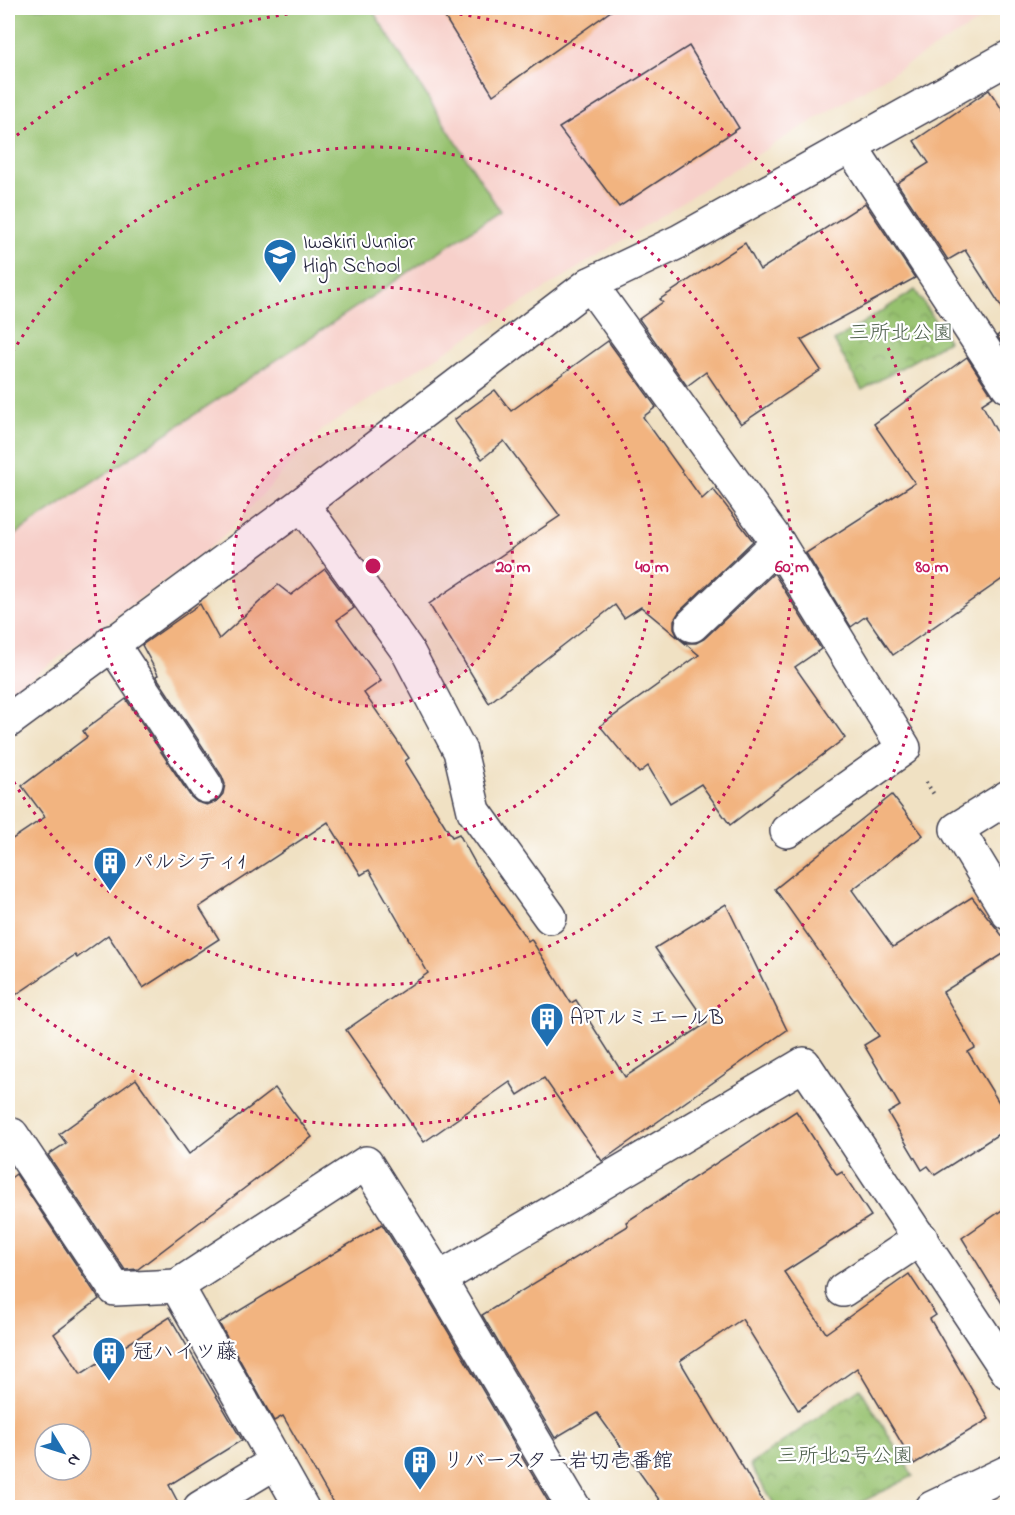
<svg xmlns="http://www.w3.org/2000/svg" width="1015" height="1515" font-family="'Indie Flower','Klee One',sans-serif">
	<style>
		.built { fill: #f7d0ca }
		.park { fill: url(#park-crowns); stroke: #5c7254; stroke-width: 1.5 }
		.pitch { fill: #96c16e; stroke: #5c7254; stroke-width: 1.5 }
		.building { fill: #f2b480; fill-rule: evenodd }
		.lines { fill: none; stroke-linecap: round; stroke-linejoin: round }
		.minor-casing { stroke: #413f4f; stroke-width: 36 }
		.major-casing { stroke: #413f4f; stroke-width: 36 }
		.path { stroke: #413f4f; stroke-width: 4; stroke-dasharray: 1.5 4.5; stroke-linecap: butt }
		.minor { stroke: #fff; stroke-width: 33 }
		.major { stroke: #fff; stroke-width: 33 }
		.ring { fill: none; stroke: #c2185b; stroke-width: 3; stroke-dasharray: 3 6 }
		.labels { text-anchor: middle; dominant-baseline: central; stroke-width: 4.5; stroke-linejoin: round; paint-order: stroke }
		.poi-label { font-size: 21px; fill: #22223b; stroke: #fff; text-anchor: start }
		.park-label { font-size: 21px; fill: #50624f; stroke: #fff }
		.centre { fill: #c2185b; stroke: #fff; stroke-width: 3 }
		.ring-label { font-size: 18px; text-anchor: middle; font-weight: bold; fill: #c2185b; stroke: #fff; stroke-width: 4.5; stroke-linejoin: round; paint-order: stroke }
	</style>
	<defs>
		<pattern id="park-crowns" width="20" height="18" patternUnits="userSpaceOnUse" patternTransform="scale(1.5)"><rect width="20" height="18" fill="#96c16e"/><path d="M2 6a3 3 0 1 1 6 0M12 15a3 3 0 1 1 6 0" fill="none" stroke="#7a9c5c"/></pattern>
	</defs>
	<rect width="100%" height="100%" fill="#fff"/>
	<filter id="ink" filterUnits="userSpaceOnUse"><feTurbulence type="fractalNoise" baseFrequency=".0167" numOctaves="2"/><feDisplacementMap in="SourceGraphic" scale="12" xChannelSelector="R" yChannelSelector="G"/><feConvolveMatrix kernelMatrix="1 2 1 2 8 2 1 2 1" color-interpolation-filters="sRGB"/></filter>
	<filter id="wash" filterUnits="userSpaceOnUse"><feTurbulence type="fractalNoise" baseFrequency=".008" numOctaves="4" result="noise"/><feDisplacementMap in="SourceGraphic" scale="24" xChannelSelector="R" yChannelSelector="G"/><feGaussianBlur stdDeviation="1.35" result="paint"/><feColorMatrix in="noise" values="0 0 0 0 0 0 0 0 0 0 0 0 0 0 0 0 0 1.4 0 .05"/><feComposite in="paint" operator="in"/></filter>
	<g filter="url(#wash)">
		<rect width="100%" height="100%" fill="#f0e1c3"/>
		<polygon class="built" points="8,8 1001,8 782,139 323,429 220,540 8,695"/>
		<g class="park">
			<polygon points="915,290 948,341 862,390 834,341"/>
			<polygon points="860,1388 913,1476 852,1507 776,1507 750,1465"/>
		</g>
		<polygon class="pitch" points="8,8 371,8 500,211 8,539"/>
		<g id="blocks">
			<g class="building">
				<polygon points="439,8 615,8 493,95"/>
				<polygon points="689,46 739,128 619,207 559,128"/>
				<polygon points="989,90 1008,118 1008,317 965,250 948,260 897,183 929,163 914,141"/>
				<polygon points="865,203 915,278 801,340 821,370 741,424 706,372 687,386 639,319 663,302 660,299 745,243 760,270"/>
				<polygon points="1008,328 1008,351 997,336"/>
				<polygon points="608,341 656,407 643,417 702,499 713,489 753,541 679,612 674,620 674,629 678,637 687,643 696,643 704,639 774,573 821,649 795,667 845,738 730,825 701,784 670,803 648,766 639,773 600,726 699,655 641,607 624,618 615,605 489,703 429,604 560,516 504,441 482,459 454,420 495,390 511,411"/>
				<polygon points="967,357 993,397 982,404 1008,453 1008,575 893,655 866,616 851,627 806,553 915,483 874,424"/>
				<polygon points="325,569 354,608 337,620 381,681 364,693 409,758 405,761 452,837 459,834 479,870 528,941 531,939 571,1003 576,1000 625,1077 707,1023 655,948 726,904 787,1030 602,1161 544,1078 518,1095 510,1082 424,1142 346,1030 428,973 369,870 361,875 328,822 199,907 219,939 143,988 108,935 77,958 75,955 8,1000 8,842 45,817 22,786 87,737 83,731 126,699 191,797 197,802 207,805 217,801 223,794 225,784 222,776 156,676 158,675 142,645 200,604 219,639 278,585 291,595"/>
				<polygon points="892,795 923,835 852,890 893,947 972,897 1008,943 1008,951 943,992 975,1048 968,1052 1008,1117 1008,1128 935,1175 928,1166 922,1170 888,1113 900,1106 864,1045 879,1036 775,889"/>
				<polygon points="136,1079 189,1154 275,1088 312,1137 138,1269 125,1270 48,1155 66,1143 59,1134"/>
				<polygon points="796,1111 837,1175 842,1172 871,1216 784,1272 826,1333 909,1274 936,1315 930,1319 989,1419 914,1464 857,1368 798,1410 742,1319 680,1361 767,1508 665,1508 597,1413 555,1438 482,1315 628,1226 626,1222"/>
				<path d="M16 1174 99 1299 54 1334 81 1374 170 1317 242 1440 169 1485 181 1508H8V1180ZM45 1434H81V1470H45Z"/>
				<polygon points="1008,1206 1008,1313 962,1238"/>
				<polygon points="382,1224 423,1289 552,1508 336,1508 283,1416 274,1421 219,1323"/>
			</g>
		</g>
	</g>
	<g filter="url(#ink)">
		<use href="#blocks" fill-opacity="0" stroke="#413f4f" stroke-width="1.5"/>
		<g class="lines">
			<g class="minor-casing">
				<g id="minor">
					<polyline points="851,147 1008,386"/>
					<polyline points="590,284 778,543 904,748 787,831"/>
					<polyline points="302,504 407,650 460,751 474,811 550,917"/>
					<polyline points="692,625 778,543"/>
					<polyline points="111,642 206,786"/>
					<polyline points="8,721 302,504 590,284 680,241 1008,58"/>
					<polyline points="1008,797 957,829 1008,913"/>
					<polyline points="8,1135 12,1135 115,1289 177,1286"/>
					<polyline points="439,1279 804,1064 1008,1372"/>
					<polyline points="843,1290 921,1238"/>
					<polyline points="200,1508 276,1462"/>
					<polyline points="302,1508 177,1286 366,1163 439,1279 574,1508"/>
				</g>
			</g>
			<g class="major-casing">
				<polyline id="major" points="932,1508 1008,1472"/>
			</g>
			<polyline class="path" points="926,782 935,796"/>
			<use href="#minor" class="minor"/>
			<use href="#major" class="major"/>
		</g>
	</g>
	<circle cx="373" cy="566" r="140" fill="#c2185b" fill-opacity=".12"/>
	<g class="ring">
		<circle cx="373" cy="566" r="140"/>
		<circle cx="373" cy="566" r="279"/>
		<path d="M8 360A419 419 0 1 1 8 772"/>
		<path d="M10 141A559 559 0 0 1 349 8M397 8A559 559 0 1 1 10 991"/>
	</g>
	<defs>
		<g id="school-pin" transform="scale(1.725)"><path d="M0 17L-7.5 6A9.5 9.5 0 1 1 7.5 6Z" fill="#1f6fb2" stroke="#fff"/><path d="M0-5L7-2L0 1L-7-2ZM-4 1L0 2.5L4 1V4Q0 6-4 4Z" fill="#fff"/></g>
		<g id="building-pin" transform="scale(1.725)"><path d="M0 17L-7.5 6A9.5 9.5 0 1 1 7.5 6Z" fill="#1f6fb2" stroke="#fff"/><path d="M-4-6H4V6H1V3H-1V6H-4ZM-2.5-4.3h1.7v1.8h-1.7ZM.8-4.3h1.7v1.8H.8ZM-2.5-1h1.7V.8h-1.7ZM.8-1h1.7V.8H.8Z" fill="#fff"/></g>
	</defs>
	<g fill-rule="evenodd">
		<use href="#school-pin" x="280" y="255"/>
		<use href="#building-pin" x="110" y="863"/>
		<use href="#building-pin" x="547" y="1019"/>
		<use href="#building-pin" x="109" y="1353"/>
		<use href="#building-pin" x="420" y="1462"/>
	</g>
	<g class="labels">
		<g class="poi-label">
			<text x="303" y="243">Iwakiri Junior<tspan x="303" dy="24">High School</tspan></text>
			<text x="133" y="863">パルシティ1</text>
			<text x="570" y="1019">APTルミエールB</text>
			<text x="132" y="1353">冠ハイツ藤</text>
			<text x="443" y="1462">リバースター岩切壱番館</text>
		</g>
		<g class="park-label">
			<text x="901" y="334">三所北公園</text>
			<text x="845" y="1457">三所北2号公園</text>
		</g>
	</g>
	<circle cx="373" cy="566" r="9" class="centre"/>
	<g class="ring-label">
		<text x="513" y="572">20 m</text>
		<text x="652" y="572">40 m</text>
		<text x="792" y="572">60 m</text>
		<text x="932" y="572">80 m</text>
	</g>
	<rect width="1015" height="1515" fill="none" stroke="#fff" stroke-width="30"/>
	<g transform="translate(63 1452) rotate(128)"><circle r="28" fill="#ffffff" stroke="#a7a7b1" stroke-width="1.5"/>
	<path d="M0-4.5L10 22L0 15L-10 22Z" fill="#1f6fb2"/>
	<text y="-9" font-size="16" font-weight="bold" text-anchor="middle" fill="#22223b">N</text>
	</g>
</svg>
